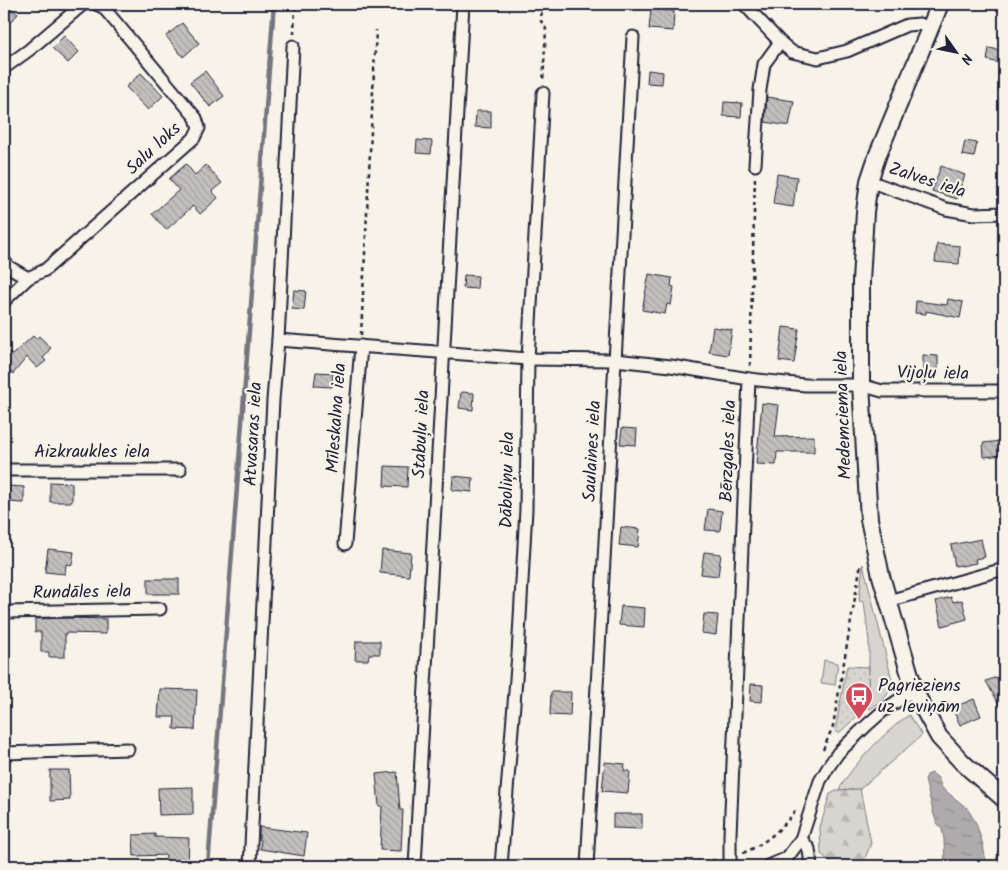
<svg xmlns="http://www.w3.org/2000/svg" width="1008" height="870" font-family="Kalam,sans-serif">
	<style>
		.green { fill: #d8d5cf; stroke: #7d7c85 }
		.forest { fill: url(#forest-firs); stroke: #7d7c85 }
		.park { fill: url(#park-dots); stroke: #7d7c85 }
		.water { fill: url(#water-ripples); stroke: #76747f }
		.lines { fill: none; stroke-linecap: round; stroke-linejoin: round }
		.stream { stroke: #76747f; stroke-width: 4.5 }
		.building { fill: url(#building-back-hatch); stroke: #22223b }
		.street-casing { stroke: #22223b; stroke-width: 15 }
		.secondary-casing { stroke: #22223b; stroke-width: 20 }
		.path { stroke: #22223b; stroke-width: 2.5; stroke-dasharray: 4 4; stroke-linecap: butt }
		.street { stroke: #f7f3e8; stroke-width: 11 }
		.secondary { stroke: #f7f3e8; stroke-width: 16 }
		.labels { text-anchor: middle; dominant-baseline: central; stroke-width: 4.5; stroke-linejoin: round; paint-order: stroke }
		.street-label { font-size: 18px; fill: #22223b; stroke: #f7f3e8 }
		.poi-label { font-size: 18px; fill: #22223b; stroke: #f7f3e8; text-anchor: start }
	</style>
	<defs>
		<pattern id="forest-firs" width="22" height="20" patternUnits="userSpaceOnUse" patternTransform="scale(1.25)"><rect width="22" height="20" fill="#d8d5cf"/><path d="M5 1l3.5 6h-7zM16 11l3.5 6h-7z" fill="#b9b7b3"/></pattern>
		<pattern id="park-dots" width="8" height="8" patternUnits="userSpaceOnUse" patternTransform="scale(1.25)"><rect width="8" height="8" fill="#d8d5cf"/><path d="M2 2h.1M6 6h.1" fill="none" stroke="#b9b7b3" stroke-width="1.8" stroke-linecap="round"/></pattern>
		<pattern id="water-ripples" width="26" height="14" patternUnits="userSpaceOnUse" patternTransform="scale(1.25)"><rect width="26" height="14" fill="#aeabad"/><path d="M2 4q2-2 4 0t4 0M15 11q2-2 4 0t4 0" fill="none" stroke="#8d8b8e"/></pattern>
		<pattern id="building-back-hatch" width="6" height="6" patternUnits="userSpaceOnUse" patternTransform="scale(1.25)"><rect width="6" height="6" fill="#c2bfbd"/><path d="M-1 5l2 2M0 0l6 6M5-1l2 2" fill="none" stroke="#a6a4a3"/></pattern>
	</defs>
	<rect width="100%" height="100%" fill="#f7f3e8"/>
	<filter id="ink" filterUnits="userSpaceOnUse"><feTurbulence type="fractalNoise" baseFrequency=".02" numOctaves="2"/><feDisplacementMap in="SourceGraphic" scale="10" xChannelSelector="R" yChannelSelector="G"/><feConvolveMatrix kernelMatrix="1 2 1 2 8 2 1 2 1" color-interpolation-filters="sRGB"/></filter>
	<g filter="url(#ink)">
		<g class="green">
			<path d="M863 564 892 680C891 696 882 700 870 709L867 707 869 667V641L864 602 859 601Z"/>
			<polygon points="824,660 838,663 835,685 821,683"/>
			<path d="M909 715 922 735 860 789 839 790C850 767 888 729 909 715Z"/>
		</g>
		<polygon class="forest" points="860,789 871,843 862,866 835,866 821,854 820,827 830,794 839,790"/>
		<polygon class="park" points="847,666 869,667 867,707 839,733 835,731"/>
		<g class="water">
			<polygon points="932,773 938,778 942,788 967,808 976,823 983,845 986,862 983,866 950,866 945,865 944,839 942,829 937,823 934,815 925,780 927,775"/>
			<path d="M1004 837V866H995C998 856 997 845 1004 837Z"/>
		</g>
		<g class="lines">
			<polyline class="stream" points="208,866 274,4"/>
		</g>
		<g class="building">
			<polygon points="4,4 6,4 18,14 4,29"/>
			<polygon points="651,9 674,11 673,31 649,29"/>
			<polygon points="182,23 199,43 183,57 166,36"/>
			<polygon points="64,36 79,52 68,63 52,48"/>
			<polygon points="989,48 1004,51 1004,64 987,60"/>
			<polygon points="648,70 663,72 662,84 647,83"/>
			<polygon points="205,71 224,96 210,107 190,82"/>
			<polygon points="141,73 163,96 148,110 126,87"/>
			<polygon points="767,97 794,101 789,126 765,122"/>
			<polygon points="724,102 742,103 741,117 723,116"/>
			<polygon points="476,111 491,111 491,128 475,127"/>
			<polygon points="417,140 432,141 431,154 416,153"/>
			<polygon points="965,141 977,143 974,157 962,155"/>
			<polygon points="186,164 195,175 206,165 222,183 212,191 218,198 200,214 193,206 166,230 152,214 179,190 169,179"/>
			<polygon points="941,166 965,175 957,199 932,191"/>
			<polygon points="777,174 797,177 793,207 773,204"/>
			<polygon points="937,244 960,246 959,264 935,262"/>
			<polygon points="649,274 672,278 671,286 674,287 671,305 667,304 665,314 642,310"/>
			<polygon points="464,275 478,276 477,289 463,288"/>
			<polygon points="294,290 306,291 304,310 292,309"/>
			<polygon points="948,299 963,302 960,318 926,311 926,314 915,313 916,301 947,305"/>
			<polygon points="713,327 732,330 728,355 709,352"/>
			<polygon points="783,327 799,329 794,363 779,361"/>
			<polygon points="33,336 36,339 39,336 51,348 48,351 48,353 43,358 46,361 37,368 27,357 13,374 4,367 4,348 12,355"/>
			<polygon points="923,355 938,356 938,376 923,376"/>
			<polygon points="316,372 333,373 332,387 314,386"/>
			<polygon points="461,392 474,393 473,410 459,408"/>
			<polygon points="762,403 779,405 775,437 814,436 814,452 777,452 776,465 756,464"/>
			<polygon points="622,428 637,429 636,445 620,444"/>
			<polygon points="1002,441 1003,455 984,457 983,443"/>
			<polygon points="385,466 408,467 407,487 384,486"/>
			<polygon points="453,476 473,478 472,492 452,490"/>
			<polygon points="50,482 72,483 72,502 50,502"/>
			<polygon points="7,486 24,487 24,503 7,502"/>
			<polygon points="708,509 722,511 720,531 705,530"/>
			<polygon points="621,527 640,529 638,547 619,545"/>
			<polygon points="981,539 985,557 975,559 976,563 961,566 961,565 955,566 951,545"/>
			<polygon points="48,549 74,552 72,565 66,564 65,574 45,572"/>
			<polygon points="382,550 411,553 409,576 380,573"/>
			<polygon points="704,552 721,554 718,576 701,574"/>
			<rect x="148" y="579" width="31" height="15"/>
			<polygon points="951,597 953,602 962,600 967,619 942,626 936,601"/>
			<polygon points="621,606 645,608 644,627 619,625"/>
			<polygon points="704,614 718,615 716,635 702,633"/>
			<polygon points="71,618 106,619 106,634 65,633 65,657 49,657 49,652 41,652 41,632 35,632 35,619"/>
			<polygon points="356,641 380,641 380,654 369,654 368,660 355,660"/>
			<polygon points="997,677 998,679 999,678 1004,690 1004,714 986,681"/>
			<polygon points="751,684 763,685 762,702 750,701"/>
			<polygon points="160,689 197,690 195,730 174,729 175,717 158,717"/>
			<polygon points="551,692 571,692 570,716 550,715"/>
			<polygon points="974,699 981,716 960,725 952,708"/>
			<polygon points="605,762 625,764 624,771 630,771 628,793 602,791"/>
			<polygon points="50,770 69,770 70,800 50,801"/>
			<polygon points="397,772 400,810 403,810 401,851 380,850 382,806 379,806 376,774"/>
			<polygon points="193,787 193,814 159,815 158,788"/>
			<polygon points="613,814 642,814 642,829 613,828"/>
			<polygon points="259,827 307,833 304,856 260,849 261,840 259,839"/>
			<polygon points="155,834 155,837 189,838 188,866 165,865 166,855 134,856 133,835"/>
		</g>
		<g class="lines">
			<g class="street-casing">
				<g id="street">
					<polyline points="744,4 780,42 792,52 818,58 847,51 907,25 920,24 930,28"/>
					<polyline points="4,68 29,50 82,5 86,4"/>
					<polyline points="755,165 760,90 764,64 780,42"/>
					<polyline points="869,181 946,209 974,214 1004,213"/>
					<polyline points="4,261 9,267 28,278"/>
					<polyline points="4,301 28,278 45,270 194,138 199,128 196,118 103,7 96,4"/>
					<polyline points="278,340 528,359 615,360 671,366 749,379 805,385 861,385 882,391 1004,391"/>
					<polyline points="4,470 180,470"/>
					<polyline points="345,544 361,346"/>
					<polyline points="888,601 1004,569"/>
					<polyline points="4,612 160,609"/>
					<polyline points="4,753 128,749"/>
					<polyline points="801,839 809,849 811,866"/>
					<polyline points="250,866 273,400 278,340 293,46"/>
					<polyline points="415,866 463,4"/>
					<polyline points="501,866 518,654 526,509 528,359 543,93"/>
					<polyline points="587,866 633,37"/>
					<polyline points="730,866 730,835 749,379"/>
					<polyline points="768,866 787,858 801,839 820,781 829,766 838,753 866,726 883,711 906,695 915,692"/>
				</g>
			</g>
			<g class="secondary-casing">
				<polyline id="secondary" points="940,4 878,154 869,181 865,212 861,281 861,385 869,519 881,576 915,692 927,715 939,737 963,763 1004,799"/>
			</g>
			<g class="path">
				<polyline points="542,4 541,21 546,29 543,82"/>
				<polyline points="294,34 295,4"/>
				<polyline points="361,335 376,30"/>
				<polyline points="750,366 755,177"/>
				<polyline points="823,750 833,726 861,563"/>
				<path d="M743 853C765 844 783 828 796 810"/>
				<polyline points="648,866 719,860"/>
			</g>
			<use href="#street" class="street"/>
			<use href="#secondary" class="secondary"/>
		</g>
	</g>
	<defs>
		<g id="bus-pin" transform="scale(1.4375)"><path d="M0 17L-7.5 6A9.5 9.5 0 1 1 7.5 6Z" fill="#d1495b" stroke="#f7f3e8"/><path d="M-5-6H5V4H4V6H2V4H-2V6H-4V4H-5ZM-3.5-4V0h7V-4ZM-3.5 1.2v1.5H-2V1.2ZM2 1.2v1.5H3.5V1.2Z" fill="#fff"/></g>
	</defs>
	<g fill-rule="evenodd">
		<use href="#bus-pin" x="859" y="696"/>
	</g>
	<g class="labels">
		<g class="street-label">
			<text transform="translate(154 149) rotate(-43)">Salu loks</text>
			<text transform="translate(927 181) rotate(18)">Zalves iela</text>
			<text transform="translate(933 374) rotate(1)">Vijoļu iela</text>
			<text transform="translate(844 415) rotate(-92)">Medemciema iela</text>
			<text transform="translate(337 418) rotate(-86)">Mīleskalna iela</text>
			<text transform="translate(254 434) rotate(-87)">Atvasaras iela</text>
			<text transform="translate(422 434) rotate(-87)">Stabuļu iela</text>
			<text transform="translate(593 451) rotate(-87)">Saulaines iela</text>
			<text transform="translate(729 451) rotate(-88)">Bērzgales iela</text>
			<text x="92" y="452">Aizkraukles iela</text>
			<text transform="translate(508 480) rotate(-89)">Dāboliņu iela</text>
			<text transform="translate(82 593) rotate(-1)">Rundāles iela</text>
		</g>
		<g class="poi-label">
			<text x="878" y="686">Pagrieziens<tspan x="878" dy="21">uz Ieviņām</tspan></text>
		</g>
	</g>
	<rect width="1008" height="870" fill="none" stroke="#f7f3e8" stroke-width="20"/>
	<rect x="10" y="10" width="988" height="850" fill="none" stroke="#22223b" stroke-width="2" filter="url(#ink)"/>
	<g transform="translate(956 52) rotate(123)" stroke="#f7f3e8" stroke-width="4" paint-order="stroke">
	<path d="M0-4L9 19L0 12L-9 19Z" fill="#22223b"/>
	<text y="-8" font-size="14" font-weight="bold" text-anchor="middle" fill="#22223b">N</text>
	</g>
</svg>
